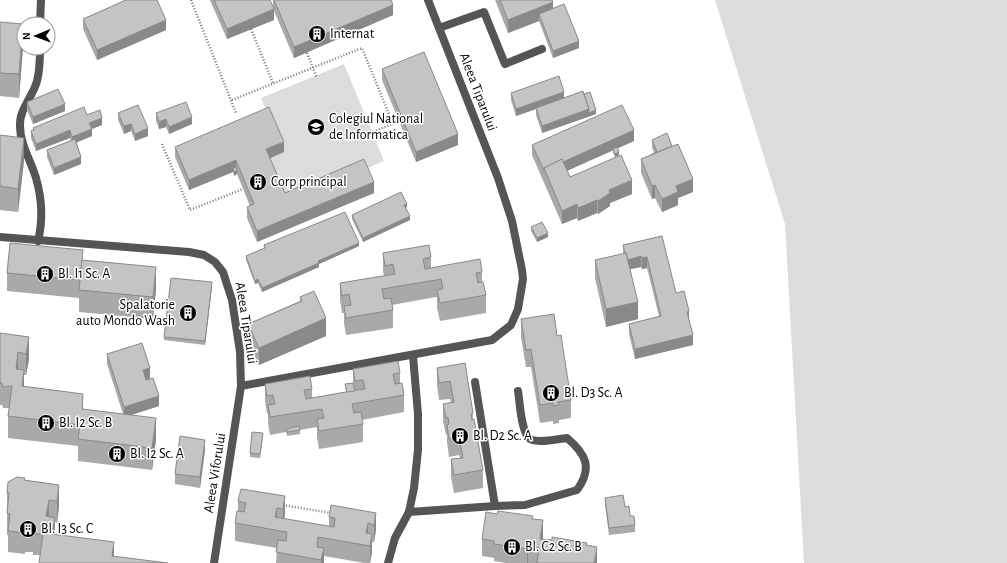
<svg xmlns="http://www.w3.org/2000/svg" width="1007" height="563" font-family="'Alegreya Sans',sans-serif">
	<style>
		.green { fill: #dcdcdc }
		.lines { fill: none; stroke-linecap: round; stroke-linejoin: round }
		.path { stroke: #777; stroke-width: 2.5; stroke-dasharray: 1 2; stroke-linecap: butt }
		.service { stroke: #555; stroke-width: 8 }
		.minor { stroke: #555; stroke-width: 8 }
		.wall { fill: #a9a9a9 }
		.shaded-wall { fill: #898989 }
		.building { fill: #c4c4c4; stroke: #898989 }
		.labels { text-anchor: middle; dominant-baseline: central; stroke-width: 3; stroke-linejoin: round; paint-order: stroke }
		.poi-label { font-size: 14px; fill: #000; stroke: #fff; text-anchor: start }
		.street-label { font-size: 14px; fill: #000; stroke: #fff }
	</style>
	<rect width="100%" height="100%" fill="#fff"/>
	<g class="green">
		<polygon points="715,0 1007,0 1007,563 804,563 785,224"/>
		<polygon points="344,64 384,161 285,203 266,160 269,118 261,98"/>
	</g>
	<g class="lines">
		<g class="path">
			<polyline points="191,0 236,113"/>
			<polyline points="251,29 273,83"/>
			<polyline points="307,53 317,78"/>
			<polyline points="232,100 362,48 393,124"/>
			<polyline points="368,134 399,121"/>
			<polyline points="162,144 190,210 243,189"/>
			<polyline points="283,505 331,513"/>
		</g>
		<g class="service">
			<polyline points="40,24 41,0"/>
			<path d="M38 241C43 221 42 199 36 178 31 161 20 144 20 126 19 109 33 97 37 81 40 70 40 59 40 48"/>
			<path d="M475 382 495 506 525 505 577 490C593 468 586 454 567 438 557 439 542 443 532 440 521 437 520 402 518 391"/>
		</g>
		<g class="minor">
			<polyline points="439,28 484,12 505,64 542,49"/>
			<polyline points="0,237 189,252 204,255 215,262 223,272 232,300 240,352 241,386 214,563"/>
			<polyline points="241,386 492,340 511,325 518,309 523,279 522,270 512,221 498,178 428,0"/>
			<polyline points="409,512 495,506"/>
			<polyline points="388,563 395,538 409,512 414,488 418,450 418,414 413,356"/>
		</g>
	</g>
	<g class="wall">
		<polygon points="123,0 157,0 166,30 97,60 83,29 83,19 124,1"/>
		<polygon points="210,0 270,0 273,7 273,0 391,0 393,15 294,58 274,11 274,20 227,39"/>
		<polygon points="495,0 552,0 553,8 579,48 553,58 539,21 508,33"/>
		<polygon points="0,22 23,47 19,98 0,96"/>
		<polygon points="382,69 458,145 416,162 382,80"/>
		<polygon points="511,93 564,98 584,94 596,114 542,133 536,115 536,109 516,116 511,100"/>
		<polygon points="27,102 65,111 33,124 27,110"/>
		<polygon points="118,113 148,136 135,141 131,131 124,134 118,120"/>
		<polygon points="156,113 192,124 169,134 166,127 159,129 156,121"/>
		<polygon points="87,115 102,125 92,129 92,136 76,143 81,164 54,175 47,157 47,150 71,141 70,138 36,151 31,138 31,131 33,130 33,128"/>
		<polygon points="0,135 24,161 18,212 0,210"/>
		<polygon points="652,140 672,146 693,192 678,198 678,205 662,212 655,198 652,199 641,173 641,159 652,154 654,153 652,147"/>
		<polygon points="634,141 618,148 619,155 615,157 613,153 613,150 567,170 570,177 632,194 610,203 610,206 598,214 597,213 578,221 577,218 562,224 532,155 532,145"/>
		<polygon points="175,147 284,152 270,158 285,193 374,193 257,242 247,218 247,207 250,206 237,174 234,176 233,172 189,190 175,157"/>
		<polygon points="407,207 406,208 410,220 363,242 352,219 352,215"/>
		<polygon points="531,227 548,237 537,242 531,231"/>
		<polygon points="662,236 676,293 689,320 693,345 635,359 629,334 629,324 659,316 647,268 642,269 641,267 630,269 638,319 606,327 595,278 595,260 623,254 623,245"/>
		<polygon points="264,245 359,246 319,264 319,267 262,292 258,283 255,284 246,260 246,256 264,248"/>
		<polygon points="383,253 431,257 431,268 482,272 482,283 486,295 486,313 440,321 437,308 437,297 436,297 392,305 393,310 393,328 346,335 344,323 344,313 342,313 340,300 340,283 384,276 383,271"/>
		<polygon points="83,260 156,289 153,319 79,312 79,298 7,291 7,273"/>
		<polygon points="212,286 205,345 164,340 164,337"/>
		<polygon points="300,297 326,336 259,365 248,342 248,324 300,301"/>
		<polygon points="521,319 557,336 571,400 571,418 559,420 559,423 553,424 553,421 540,423 531,367 526,367 521,337"/>
		<polygon points="0,333 29,337 29,359 26,375 24,375 24,387 83,409 123,414 107,364 107,354 150,378 159,406 132,415 156,439 152,470 78,461 78,446 8,438 8,416 9,408 3,408 2,405 0,405"/>
		<polygon points="465,363 473,413 473,420 483,470 483,488 454,493 451,477 451,459 460,458 459,455 449,457 447,442 447,435 446,435 443,421 443,404 451,403 450,399 439,400 437,385 437,368"/>
		<polygon points="353,369 400,373 400,383 404,395 404,412 362,420 363,424 363,442 319,449 317,437 317,427 300,430 300,434 287,436 286,432 270,435 268,423 268,413 267,414 265,401 265,384 312,389 312,398 346,392 345,384 353,383"/>
		<polygon points="263,437 260,458 250,457 250,453"/>
		<polygon points="205,450 200,488 175,484 175,474"/>
		<polygon points="25,480 59,485 59,506 57,523 55,522 40,555 33,555 33,552 25,552 25,554 8,552 8,535 7,535 7,493"/>
		<polygon points="285,496 285,514 284,519 329,526 329,517 376,513 376,530 374,542 372,542 372,552 370,563 364,563 324,556 324,563 276,563 277,548 235,541 235,523 238,511 238,501"/>
		<polygon points="605,498 625,507 635,525 635,532 609,535 605,505"/>
		<polygon points="533,519 543,539 587,545 597,563 506,563 494,561 494,558 482,556 482,539"/>
	</g>
	<g class="shaded-wall">
		<polygon points="553,2 553,15 539,14 539,21 508,33 508,20"/>
		<polygon points="393,5 393,15 294,58 294,47"/>
		<polygon points="274,9 274,20 227,39 227,29"/>
		<polygon points="166,20 166,30 97,60 97,50"/>
		<polygon points="23,24 23,47 19,98 19,74"/>
		<polygon points="579,41 579,48 553,58 553,51"/>
		<polygon points="564,92 564,99 516,116 516,109"/>
		<polygon points="65,104 65,111 33,124 33,117"/>
		<polygon points="589,109 596,110 596,114 542,133 542,126"/>
		<polygon points="192,117 192,124 169,134 169,127"/>
		<polygon points="102,118 102,125 89,130 89,123"/>
		<polygon points="166,119 166,127 159,129 159,122"/>
		<polygon points="131,124 131,131 124,134 124,126"/>
		<polygon points="148,128 148,136 135,141 135,134"/>
		<polygon points="92,129 92,136 72,144 72,137"/>
		<polygon points="70,130 70,138 36,151 36,144"/>
		<polygon points="634,130 634,141 549,179 545,170"/>
		<polygon points="458,134 458,145 416,162 416,152"/>
		<polygon points="24,138 24,161 18,212 18,189"/>
		<polygon points="284,142 284,152 266,160 266,149"/>
		<polygon points="619,152 619,155 615,157 615,154"/>
		<polygon points="81,157 81,164 54,175 54,168"/>
		<polygon points="236,160 236,171 233,168 233,172 189,190 189,180"/>
		<polygon points="237,171 237,174 234,176 234,172"/>
		<polygon points="693,179 693,192 678,198 678,205 662,212 662,199 676,186"/>
		<polygon points="632,180 632,194 610,203 610,206 598,214 598,201 609,190"/>
		<polygon points="374,182 374,193 257,242 257,231"/>
		<polygon points="655,185 655,198 652,199 652,186"/>
		<polygon points="597,200 597,213 578,221 578,208"/>
		<polygon points="407,204 407,207 404,208 404,205"/>
		<polygon points="577,204 577,218 562,224 562,211"/>
		<polygon points="410,216 410,220 363,242 363,238"/>
		<polygon points="548,233 548,237 537,242 537,238"/>
		<polygon points="359,243 359,246 319,264 319,267 262,292 262,288 318,261"/>
		<polygon points="641,256 641,267 626,270 626,260"/>
		<polygon points="647,257 647,268 642,269 642,258"/>
		<polygon points="156,267 156,289 153,319 153,297"/>
		<polygon points="258,279 258,283 255,284 255,281"/>
		<polygon points="212,282 212,286 205,345 205,341"/>
		<polygon points="638,302 638,319 606,327 606,309"/>
		<polygon points="689,311 689,322 687,312"/>
		<polygon points="326,318 326,336 259,365 259,348"/>
		<polygon points="693,335 693,345 635,359 635,349"/>
		<polygon points="29,337 29,359 26,375 26,354"/>
		<polygon points="18,352 18,374 16,369"/>
		<polygon points="150,368 150,378 143,380 143,370"/>
		<polygon points="24,370 24,392 22,386"/>
		<polygon points="83,394 83,416 82,409"/>
		<polygon points="159,396 159,406 124,417 124,407"/>
		<polygon points="156,418 156,439 152,470 152,448"/>
		<polygon points="205,440 205,450 200,488 200,477"/>
		<polygon points="59,485 59,506 57,523 57,501"/>
		<polygon points="285,496 285,514 283,527 283,509"/>
		<polygon points="49,500 49,521 46,516"/>
		<polygon points="277,508 277,525 275,517"/>
		<polygon points="376,513 376,530 374,542 374,525"/>
		<polygon points="55,518 55,539 52,534"/>
		<polygon points="543,520 543,538 540,556 540,539"/>
		<polygon points="368,523 368,541 366,533"/>
		<polygon points="372,534 372,552 370,563 370,546"/>
		<polygon points="318,537 318,555 317,547"/>
		<polygon points="114,542 114,563 112,556"/>
		<polygon points="528,546 528,563 527,563 527,549"/>
		<polygon points="597,547 597,563 594,563"/>
		<polygon points="324,548 324,563 321,563 321,560"/>
	</g>
	<g class="building">
		<polygon points="126,0 157,0 166,20 97,50 83,19"/>
		<polygon points="214,0 270,0 274,9 227,29"/>
		<polygon points="274,0 391,0 393,5 294,47"/>
		<polygon points="500,0 552,0 553,2 508,20"/>
		<polygon points="564,4 579,41 553,51 539,14"/>
		<polygon points="0,22 23,24 19,74 0,73"/>
		<polygon points="424,52 458,134 416,152 382,69"/>
		<polygon points="559,76 564,92 516,109 511,93"/>
		<polygon points="58,89 65,104 33,117 27,102"/>
		<polygon points="583,91 589,109 542,126 536,108"/>
		<polygon points="590,92 596,110 589,113 589,109 584,94"/>
		<polygon points="186,102 192,117 169,127 166,119 159,122 156,113"/>
		<polygon points="138,105 148,128 135,134 131,124 124,126 118,113"/>
		<polygon points="622,105 634,130 563,162 562,159 544,168 544,170 532,145"/>
		<polygon points="84,107 87,115 100,110 102,118 89,123 92,129 72,137 70,130 36,144 31,131 34,130 33,128"/>
		<polygon points="269,107 284,142 266,149 285,193 364,159 374,182 257,231 247,207 254,204 236,160 189,180 175,147"/>
		<polygon points="667,133 672,146 653,154 652,154 657,152 652,140"/>
		<polygon points="0,135 24,138 18,189 0,186"/>
		<polygon points="75,139 81,157 54,168 47,150"/>
		<polygon points="678,144 693,179 676,186 678,192 662,199 655,185 652,186 641,159"/>
		<polygon points="617,147 619,152 615,154 613,149"/>
		<polygon points="621,155 632,180 609,190 610,193 598,201 597,200 578,208 577,204 562,211 544,168 562,159 570,177"/>
		<polygon points="236,167 237,171 234,172 233,168"/>
		<polygon points="401,192 407,204 404,205 410,216 363,238 352,215"/>
		<polygon points="345,212 359,243 318,261 319,263 262,288 258,279 255,281 246,256 265,248 264,245"/>
		<polygon points="542,222 548,233 537,238 531,227"/>
		<polygon points="662,236 676,293 684,291 689,311 687,312 693,335 635,349 629,324 661,316 647,257 642,258 641,256 628,260 626,253 625,253 623,245"/>
		<polygon points="10,243 83,250 80,280 7,273"/>
		<polygon points="429,245 431,257 423,259 425,269 480,259 482,272 476,273 478,283 483,282 486,295 440,303 437,290 443,289 441,279 436,280 382,289 384,299 391,298 393,310 346,318 344,306 351,305 349,294 342,296 340,283 395,274 393,264 385,266 383,253"/>
		<polygon points="626,253 638,302 606,309 595,260"/>
		<polygon points="82,260 156,267 153,297 79,290"/>
		<polygon points="171,278 212,282 205,341 164,337"/>
		<polygon points="314,291 326,318 259,348 248,324 302,301 300,297"/>
		<polygon points="554,314 557,336 561,335 571,400 558,402 559,405 553,406 553,403 540,405 531,349 526,350 521,319"/>
		<polygon points="0,333 29,337 26,354 18,352 16,369 24,370 22,386 83,394 82,409 156,418 152,448 78,439 80,425 8,416 12,386 3,387 2,383 0,383"/>
		<polygon points="142,343 150,368 143,370 146,380 153,378 159,396 124,407 107,354"/>
		<polygon points="398,361 400,373 393,374 395,384 402,383 404,395 352,404 354,413 361,412 363,424 319,431 317,419 324,418 322,409 270,417 268,405 275,404 273,395 267,396 265,384 310,376 312,389 304,390 306,399 357,390 365,389 363,380 355,381 353,369"/>
		<polygon points="465,363 473,413 471,414 472,420 474,419 483,470 454,475 451,459 463,458 459,438 449,439 447,425 449,424 448,417 446,418 443,404 454,402 450,381 439,383 437,368"/>
		<polygon points="353,383 355,391 347,392 345,384"/>
		<polygon points="299,426 300,430 287,432 286,429"/>
		<polygon points="252,432 263,433 260,454 250,453"/>
		<polygon points="180,436 205,440 200,477 175,474"/>
		<polygon points="17,477 25,478 24,480 59,485 57,501 49,500 46,516 55,518 52,534 114,542 112,556 168,563 39,563 43,534 33,534 33,531 25,530 25,533 8,531 10,514 7,513 9,493 7,493 8,482"/>
		<polygon points="241,489 285,496 283,509 277,508 275,517 334,527 335,518 329,517 331,505 376,513 374,525 368,523 366,533 372,534 370,546 318,537 317,547 324,548 321,560 276,552 278,540 286,541 287,532 235,523 237,511 244,512 246,503 238,501"/>
		<polygon points="623,495 625,507 629,506 630,516 634,516 635,525 609,528 605,498"/>
		<polygon points="498,511 533,516 532,519 543,520 540,539 552,540 552,537 587,543 586,545 597,547 594,563 537,563 539,548 528,546 527,549 494,544 494,541 482,539 486,512 497,514"/>
	</g>
	<defs>
		<g id="building-disc" transform="scale(0.9)"><circle r="9.5" fill="#000" stroke="#fff"/><path d="M-4-6H4V6H1V3H-1V6H-4ZM-2.5-4.3h1.7v1.8h-1.7ZM.8-4.3h1.7v1.8H.8ZM-2.5-1h1.7V.8h-1.7ZM.8-1h1.7V.8H.8Z" fill="#fff"/></g>
		<g id="university-disc" transform="scale(0.9)"><circle r="9.5" fill="#000" stroke="#fff"/><path d="M0-5L7-2L0 1L-7-2ZM-4 1L0 2.5L4 1V4Q0 6-4 4Z" fill="#fff"/></g>
	</defs>
	<g fill-rule="evenodd">
		<use href="#building-disc" x="317" y="34"/>
		<use href="#university-disc" x="316" y="127"/>
		<use href="#building-disc" x="258" y="182"/>
		<use href="#building-disc" x="45" y="274"/>
		<use href="#building-disc" x="188" y="313"/>
		<use href="#building-disc" x="551" y="393"/>
		<use href="#building-disc" x="46" y="423"/>
		<use href="#building-disc" x="460" y="436"/>
		<use href="#building-disc" x="117" y="454"/>
		<use href="#building-disc" x="28" y="529"/>
		<use href="#building-disc" x="512" y="547"/>
	</g>
	<g class="labels">
		<g class="poi-label">
			<text x="330" y="34">Internat</text>
			<text x="329" y="119">Colegiul National<tspan x="329" dy="16">de Informatica</tspan></text>
			<text x="271" y="182">Corp principal</text>
			<text x="58" y="274">Bl. I1 Sc. A</text>
			<text x="175" y="305" text-anchor="end">Spalatorie<tspan x="175" dy="16">auto Mondo Wash</tspan></text>
			<text x="564" y="393">Bl. D3 Sc. A</text>
			<text x="59" y="423">Bl. I2 Sc. B</text>
			<text x="473" y="436">Bl. D2 Sc. A</text>
			<text x="130" y="454">Bl. I2 Sc. A</text>
			<text x="41" y="529">Bl. I3 Sc. C</text>
			<text x="525" y="547">Bl. C2 Sc. B</text>
		</g>
		<g class="street-label">
			<text transform="translate(478 92) rotate(69)">Aleea Tiparului</text>
			<text transform="translate(246 323) rotate(81)">Aleea Tiparului</text>
			<text transform="translate(215 473) rotate(-81)">Aleea Viforului</text>
		</g>
	</g>
	<g transform="translate(36 36) rotate(269)"><circle r="19" fill="#ffffff" stroke="#999999"/>
	<path d="M0-3L7 15L0 10L-7 15Z" fill="#000000"/>
	<text y="-6" font-size="11" font-weight="bold" text-anchor="middle" fill="#000000">N</text>
	</g>
</svg>
